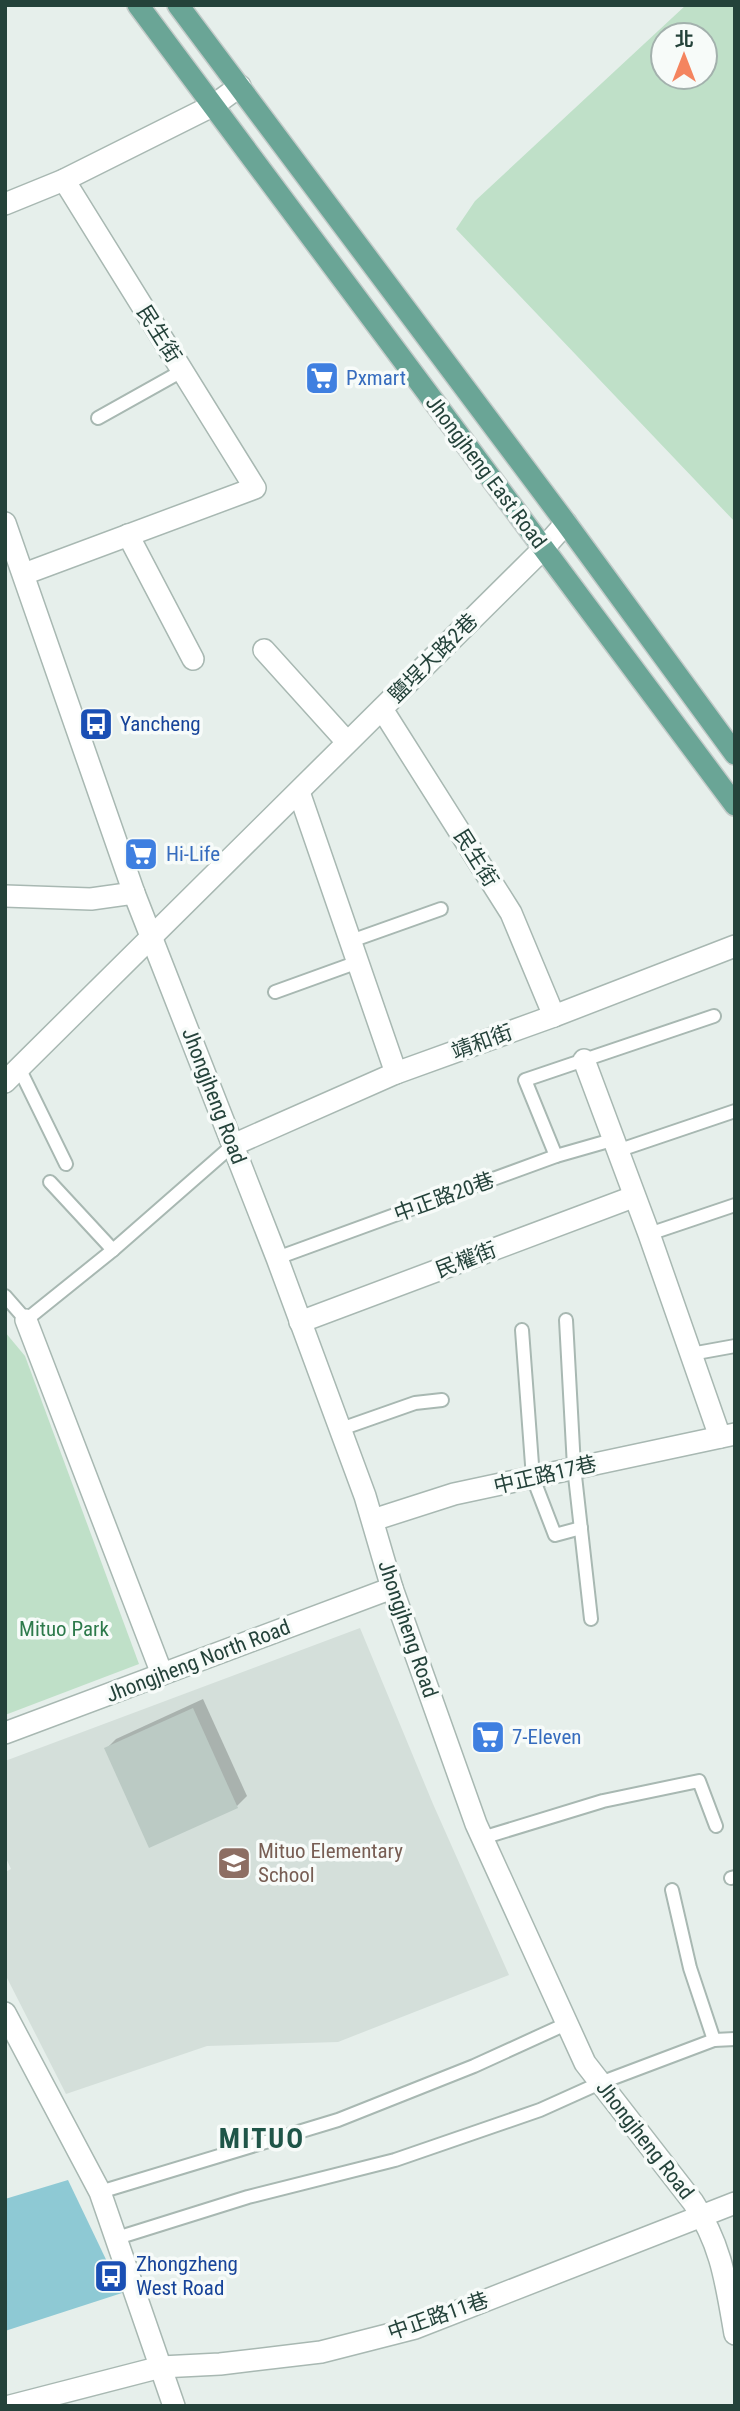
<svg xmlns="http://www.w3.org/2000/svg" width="740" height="2411" font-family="'Roboto Condensed','Noto Sans TC',sans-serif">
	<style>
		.built { fill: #d4dfda }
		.green { fill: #bfe0c8; fill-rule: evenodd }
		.water { fill: #8ec9d4 }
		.shadow { fill: #0003 }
		.building { fill: #bbcac4 }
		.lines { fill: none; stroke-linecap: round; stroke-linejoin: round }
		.lane-casing { stroke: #a8b8b2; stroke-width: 16 }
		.street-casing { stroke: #a8b8b2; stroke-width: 24 }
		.primary-casing { stroke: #c2cac8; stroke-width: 24 }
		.lane { stroke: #fff; stroke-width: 12 }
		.street { stroke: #fff; stroke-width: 21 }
		.primary { stroke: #6aa596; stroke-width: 21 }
		.labels { text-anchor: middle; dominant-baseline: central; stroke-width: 7; stroke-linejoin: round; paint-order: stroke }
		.street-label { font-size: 21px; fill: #24423a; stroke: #f7fbf9 }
		.shop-label { font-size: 21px; fill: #366cbe; stroke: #f7fbf9; text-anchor: start }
		.transit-label { font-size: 21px; fill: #164399; stroke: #f7fbf9; text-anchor: start }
		.park-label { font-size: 21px; fill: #2d7a4b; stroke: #f7fbf9 }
		.education-label { font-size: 21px; fill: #785e54; stroke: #f7fbf9; text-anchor: start }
		.district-label { font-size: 28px; font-weight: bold; letter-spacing: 2px; fill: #1f5548; stroke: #f7fbf9 }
	</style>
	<rect width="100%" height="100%" fill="#e6efeb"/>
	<polygon class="built" points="360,1628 433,1804 509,1975 338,2042 207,2046 66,2094 5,1974 5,1872 11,1869 5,1856 5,1761"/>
	<g class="green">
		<path d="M686 5H735V522L456 229 475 201ZM663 35H705V77H663Z"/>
		<polygon points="5,1332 25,1356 139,1664 5,1715"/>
	</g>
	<polygon class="water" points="68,2180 122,2293 5,2331 5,2199"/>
	<polygon class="shadow" points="203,1699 247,1796 237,1806 106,1749 116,1739"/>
	<polygon class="building" points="193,1708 238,1808 149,1848 104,1748"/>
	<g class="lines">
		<g class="lane-casing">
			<g id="lane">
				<polyline points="98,418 182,371"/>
				<polyline points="351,941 441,909"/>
				<polyline points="275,992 358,962"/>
				<polyline points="19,1068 66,1164"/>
				<polyline points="617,1151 735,1111"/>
				<polyline points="556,1156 525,1080 714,1016"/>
				<polyline points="50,1182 113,1250"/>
				<polyline points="649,1234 735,1205"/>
				<polyline points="277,1258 556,1156 612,1140"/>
				<polyline points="5,1296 26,1320 113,1250 233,1145"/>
				<polyline points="566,1320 574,1467 591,1619"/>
				<polyline points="522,1330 533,1478 555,1535 581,1528"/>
				<polyline points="691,1354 735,1346"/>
				<polyline points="341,1429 415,1403 442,1400"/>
				<polyline points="482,1838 603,1801 699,1781 716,1826"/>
				<polyline points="731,1878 735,1877"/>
				<polyline points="672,1890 690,1968 714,2040"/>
				<polyline points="100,2192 338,2120 474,2066 566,2024"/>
				<polyline points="117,2238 248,2197 395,2160 540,2110 600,2083 714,2040 735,2039"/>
			</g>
		</g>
		<g class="street-casing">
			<g id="street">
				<polyline points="5,204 64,180 214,105 240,86"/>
				<path d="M5 523 134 893 277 1258 365 1496 392 1588 476 1824 585 2063 693 2202C722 2246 726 2283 735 2334"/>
				<polyline points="128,535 193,659"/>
				<polyline points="24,574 255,488 64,180"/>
				<polyline points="264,650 347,742"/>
				<polyline points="382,709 511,913 554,1016"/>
				<polyline points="299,792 396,1073"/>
				<polyline points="5,896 91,899 134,893"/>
				<polyline points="584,1060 649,1234 720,1437"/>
				<polyline points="5,1082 543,549 566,523"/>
				<polyline points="233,1145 396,1073 554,1016 735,946"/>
				<polyline points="26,1320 162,1674"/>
				<polyline points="300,1322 633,1197"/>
				<polyline points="373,1520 454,1494 735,1434"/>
				<polyline points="5,1733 392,1588"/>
				<polyline points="5,2013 100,2192 174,2406"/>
				<polyline points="10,2406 161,2367 220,2364 321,2352 415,2328 735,2203"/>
			</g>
		</g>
		<g class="primary-casing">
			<g id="primary">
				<polyline points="138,5 735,805"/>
				<polyline points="178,5 566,523 735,754"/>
			</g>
		</g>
		<use href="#lane" class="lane"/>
		<use href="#street" class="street"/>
		<use href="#primary" class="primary"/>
	</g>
	<defs>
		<g id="supermarket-square" transform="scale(1.75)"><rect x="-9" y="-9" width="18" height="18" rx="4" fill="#3f7fe0" stroke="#f7fbf9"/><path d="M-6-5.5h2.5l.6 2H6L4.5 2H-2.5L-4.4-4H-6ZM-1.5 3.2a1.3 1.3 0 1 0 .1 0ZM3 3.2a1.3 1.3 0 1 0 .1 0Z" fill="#fff"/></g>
		<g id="bus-square" transform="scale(1.75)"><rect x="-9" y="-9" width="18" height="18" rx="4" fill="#1a4fb4" stroke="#f7fbf9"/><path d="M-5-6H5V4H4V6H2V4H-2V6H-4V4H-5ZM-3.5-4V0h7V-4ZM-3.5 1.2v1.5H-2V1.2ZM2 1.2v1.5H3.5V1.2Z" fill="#fff"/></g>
		<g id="school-square" transform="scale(1.75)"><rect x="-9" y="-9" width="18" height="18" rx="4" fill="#8d6e63" stroke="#f7fbf9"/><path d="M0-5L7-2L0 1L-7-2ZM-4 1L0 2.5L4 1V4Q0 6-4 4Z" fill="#fff"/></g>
	</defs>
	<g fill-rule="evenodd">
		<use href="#supermarket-square" x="322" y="378"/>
		<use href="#bus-square" x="96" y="724"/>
		<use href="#supermarket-square" x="141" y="854"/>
		<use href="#supermarket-square" x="488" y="1737"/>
		<use href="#school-square" x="234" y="1863"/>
		<use href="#bus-square" x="111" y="2276"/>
	</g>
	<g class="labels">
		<g class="street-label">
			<text transform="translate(159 334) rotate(58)">民生街</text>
			<text transform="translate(486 472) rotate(53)">Jhongjheng East Road</text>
			<text transform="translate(433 658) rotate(-45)">鹽埕大路2巷</text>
			<text transform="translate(476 858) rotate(58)">民生街</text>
			<text transform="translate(482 1042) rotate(-20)">靖和街</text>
			<text transform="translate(214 1096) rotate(69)">Jhongjheng Road</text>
			<text transform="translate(444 1197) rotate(-20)">中正路20巷</text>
			<text transform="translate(466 1260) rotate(-21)">民權街</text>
			<text transform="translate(545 1475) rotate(-13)">中正路17巷</text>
			<text transform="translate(408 1629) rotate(71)">Jhongjheng Road</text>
			<text transform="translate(198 1661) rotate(-21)">Jhongjheng North Road</text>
			<text transform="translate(645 2140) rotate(52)">Jhongjheng Road</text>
			<text transform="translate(438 2316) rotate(-19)">中正路11巷</text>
		</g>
		<g class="shop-label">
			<text x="346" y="378">Pxmart</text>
			<text x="166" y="854">Hi-Life</text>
			<text x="512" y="1737">7-Eleven</text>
		</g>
		<g class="transit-label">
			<text x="120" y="724">Yancheng</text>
			<text x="136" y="2264">Zhongzheng<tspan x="136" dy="24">West Road</tspan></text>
		</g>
		<g class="park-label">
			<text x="64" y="1629">Mituo Park</text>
		</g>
		<g class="education-label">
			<text x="258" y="1851">Mituo Elementary<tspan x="258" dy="24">School</tspan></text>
		</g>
		<g class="district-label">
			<text x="262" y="2138">MITUO</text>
		</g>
	</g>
	<rect width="740" height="2411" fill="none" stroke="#24423a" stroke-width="14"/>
	<g transform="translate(684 56)"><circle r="33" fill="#f7fbf9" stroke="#a3b1ad" stroke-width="2"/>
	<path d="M0-5L12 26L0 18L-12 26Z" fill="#f4845f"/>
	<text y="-10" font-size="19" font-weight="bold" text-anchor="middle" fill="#24423a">北</text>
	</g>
</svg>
